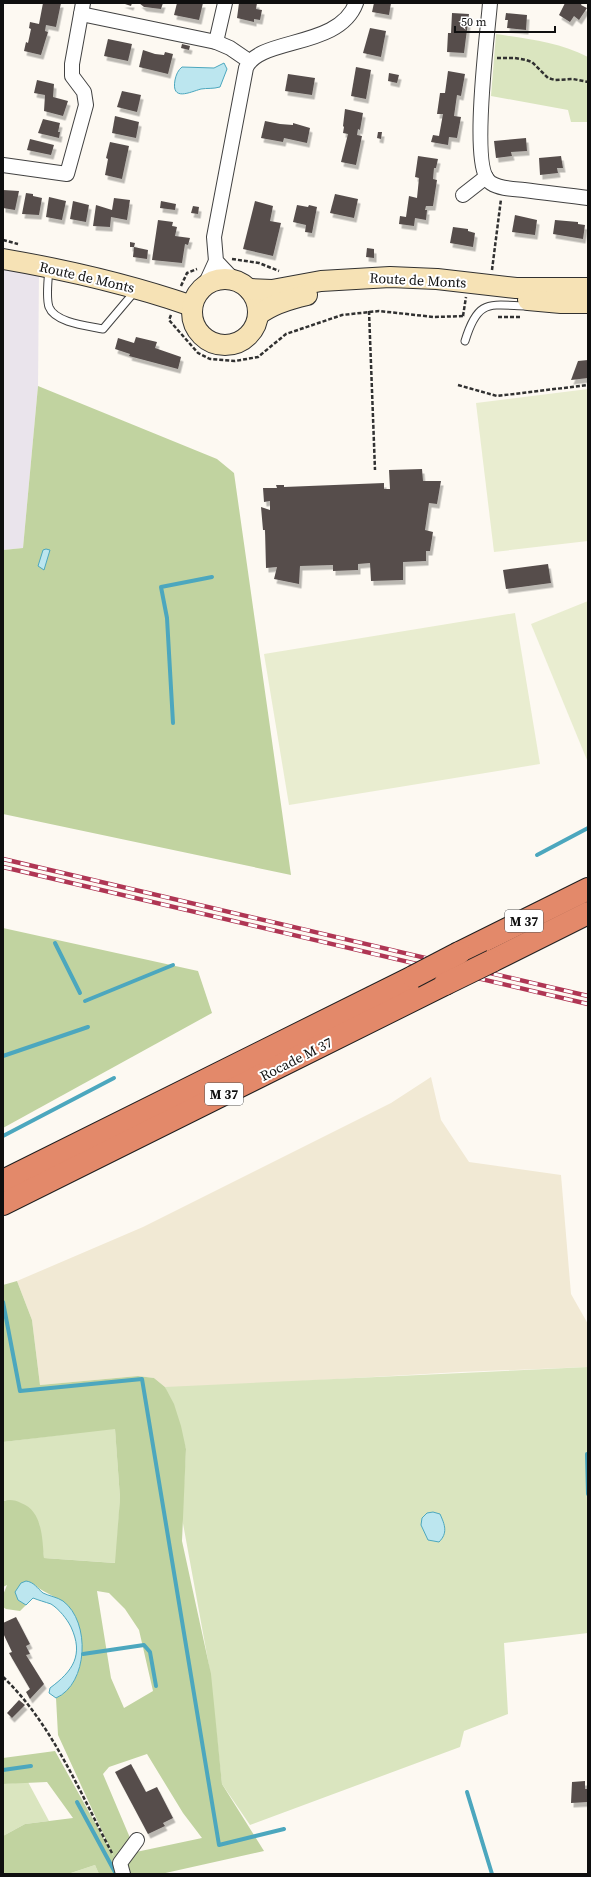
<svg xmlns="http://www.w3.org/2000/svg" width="591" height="1877" font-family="'Source Serif 4',serif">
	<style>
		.industrial { fill: #eae4ec }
		.farmland { fill: #f1e9d4 }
		.green { fill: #dae5bf }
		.forest { fill: #c1d3a0; fill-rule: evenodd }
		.pitch { fill: #e9edd0 }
		.water { fill: #bce6ef; stroke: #4ca7be }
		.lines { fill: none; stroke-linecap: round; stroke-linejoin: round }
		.stream { stroke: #4ca7be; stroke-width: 4 }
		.building { fill: #564e4c; filter: url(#shadow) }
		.lane-casing { stroke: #424242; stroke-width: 9 }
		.street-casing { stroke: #424242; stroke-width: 16 }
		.secondary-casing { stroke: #313131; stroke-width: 22 }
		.highway-casing { stroke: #202020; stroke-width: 24 }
		.path { stroke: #313131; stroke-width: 2.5; stroke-dasharray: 4 2; stroke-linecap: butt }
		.lane { stroke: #fff; stroke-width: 7 }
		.street { stroke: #fff; stroke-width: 14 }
		.secondary { stroke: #f6e2b5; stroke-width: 20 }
		.highway { stroke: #e3896a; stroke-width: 22 }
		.rail-casing { stroke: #af3654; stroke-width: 4.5 }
		.rail { stroke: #fff; stroke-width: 3; stroke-dasharray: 9; stroke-linecap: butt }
		.highway-bridge-casing { stroke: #202020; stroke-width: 24; stroke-linecap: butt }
		.highway-bridge { stroke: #e3896a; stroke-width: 22 }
		.labels { text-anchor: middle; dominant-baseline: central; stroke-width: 4; stroke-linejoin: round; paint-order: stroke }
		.shield { fill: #fff; stroke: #575757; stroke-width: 1 }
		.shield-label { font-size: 13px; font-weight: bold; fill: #0f0f0f }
		.street-label { font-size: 14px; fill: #0f0f0f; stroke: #fff }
	</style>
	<defs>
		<filter id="shadow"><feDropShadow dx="2.5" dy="4.5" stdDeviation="0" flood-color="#0004"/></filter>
	</defs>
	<rect width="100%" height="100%" fill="#fdf9f2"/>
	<polygon class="industrial" points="3,266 39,272 38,386 23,548 3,550"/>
	<polygon class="farmland" points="431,1077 441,1120 469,1162 561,1175 571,1294 588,1324 588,1367 460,1372 178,1388 165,1387 154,1378 138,1376 40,1385 32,1320 17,1281 143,1227 391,1103"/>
	<g class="green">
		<path d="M496 34C527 39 559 42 588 57V122H571L568 110 491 96Z"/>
		<polygon points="588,1367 588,1633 504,1643 508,1714 464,1731 460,1747 250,1825 222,1784 209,1666 182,1518 186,1449 165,1387"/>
		<polygon points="115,1428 120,1498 116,1563 44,1558 39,1523 6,1500 3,1501 3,1442"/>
		<polygon points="28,1782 49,1821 25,1824 3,1836 3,1784"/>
		<polygon points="95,1865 99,1874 68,1874"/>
	</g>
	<g class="forest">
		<polygon points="38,386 217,459 234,473 291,875 3,814 3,550 23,548"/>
		<polygon points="3,928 198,971 212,1013 3,1128"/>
		<path d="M17 1281 32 1320 40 1385 138 1376 154 1378 165 1387 174 1404 181 1426 186 1449 182 1541 211 1674 222 1784 264 1851 161 1874H99L95 1865 68 1874H3V1836L25 1824 73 1818 47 1782 3 1784V1758L55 1751 114 1857 58 1735 56 1698C86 1685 89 1632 70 1609 61 1597 46 1595 35 1585L18 1600 26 1605 20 1611 6 1609 3 1607V1595L7 1585 3 1587V1501C9 1499 16 1500 21 1503 43 1511 42 1539 44 1558L115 1563 120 1498 115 1429 3 1442V1285ZM97 1591 109 1593 125 1609 139 1630 153 1691 124 1708 111 1678ZM147 1754 183 1813 202 1838 136 1852 103 1774 109 1767Z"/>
	</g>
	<g class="pitch">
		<polygon points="588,389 588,541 494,552 476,403"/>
		<polygon points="588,601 588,760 587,760 531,624"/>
		<polygon points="515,613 540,764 289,805 264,654"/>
	</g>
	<g class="water">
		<path d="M224 63 227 69 220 87C213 89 207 88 201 89 190 92 171 102 175 80 176 75 178 70 182 67L214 68Z"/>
		<polygon points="46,549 50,550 44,570 38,566 43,550"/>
		<path d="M433 1512 440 1514C445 1525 448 1533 439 1542L428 1540 421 1525 422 1518 427 1513Z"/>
		<path d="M26 1581C34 1582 37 1588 43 1593 49 1596 57 1597 63 1601 91 1622 88 1684 56 1698L49 1693 50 1688C73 1671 84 1655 71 1627 67 1619 59 1609 51 1604 45 1602 38 1600 33 1598L26 1605 18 1600 15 1592 21 1583Z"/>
	</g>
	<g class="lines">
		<g class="stream">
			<polyline points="173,723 167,618 161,587 212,577"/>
			<polyline points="537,855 588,828"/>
			<polyline points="55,943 80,993"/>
			<polyline points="85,1001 173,965"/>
			<polyline points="3,1056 88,1027"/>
			<polyline points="3,1136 114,1078"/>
			<polyline points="3,1302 20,1391 142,1379 219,1845 284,1829"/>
			<polyline points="587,1454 588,1494"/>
			<polyline points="83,1654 144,1645 150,1652 156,1686"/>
			<polyline points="3,1770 31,1766"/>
			<polyline points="467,1792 492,1874"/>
			<polyline points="77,1802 116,1874"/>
		</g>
	</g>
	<g class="building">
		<polygon points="43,3 61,3 56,27 46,25 45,31 48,32 41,55 24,51 26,42 28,43 31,29 29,28 30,22 39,24"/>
		<polygon points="122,3 132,3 131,6"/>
		<polygon points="139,3 163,3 161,9 144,7"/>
		<polygon points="177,3 203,3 199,20 174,15"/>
		<polygon points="239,3 257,3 256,9 262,10 260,20 254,19 254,22 237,18"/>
		<polygon points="374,3 391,3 389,15 372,12"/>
		<polygon points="565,3 582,3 581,5 587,8 579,20 574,16 570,22 559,15"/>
		<polygon points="452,13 469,14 464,53 447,52 448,33 451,33"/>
		<polygon points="506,13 527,15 526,30 507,28 508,20 505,20"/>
		<polygon points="370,28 386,31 381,57 363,53"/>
		<polygon points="108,39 132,44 128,61 104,56"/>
		<polygon points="182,44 190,46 189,50 181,48"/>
		<polygon points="143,50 155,54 164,55 165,52 173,54 168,74 139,67"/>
		<polygon points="356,67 371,70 366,99 351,96"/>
		<polygon points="448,71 465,74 461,96 457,95 454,116 461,117 457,138 449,137 448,145 431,142 433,135 439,136 443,114 437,114 440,93 445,93"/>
		<polygon points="389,73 399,75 397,83 388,81"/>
		<polygon points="288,74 315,78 312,95 285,91"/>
		<polygon points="37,80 54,84 53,97 68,101 63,116 44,111 45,95 34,93"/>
		<polygon points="122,91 141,95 137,112 117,107"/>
		<polygon points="345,109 363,113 360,130 358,129 357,135 362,136 356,165 341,162 348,134 343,133 344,127 343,126"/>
		<polygon points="115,116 139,122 136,138 112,133"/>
		<polygon points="43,119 60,123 58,132 60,132 59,138 38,133"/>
		<polygon points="265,121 280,124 293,125 293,123 310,128 307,143 284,138 283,142 261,138"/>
		<polygon points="378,132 382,132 381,139 377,138"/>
		<polygon points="526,138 527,151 511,152 512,156 496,158 494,141"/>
		<polygon points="30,139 54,145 51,155 27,150"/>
		<polygon points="110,142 129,146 122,179 105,175 108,159 106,158"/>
		<polygon points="418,156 438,159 436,168 434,168 433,179 437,180 433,206 426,206 425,210 427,210 426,220 415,218 414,226 399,224 400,216 406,217 409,196 417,198 419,178 415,177"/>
		<polygon points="561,156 563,168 557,168 558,173 540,175 539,158"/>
		<polygon points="3,190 19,191 15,210 3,208"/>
		<polygon points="26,193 33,194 33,196 42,198 39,215 22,214"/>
		<polygon points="335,194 358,199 354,218 330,213"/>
		<polygon points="49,197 66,201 62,220 46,217"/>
		<polygon points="114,198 130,200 127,220 111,217 110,227 93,226 96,205 112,210"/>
		<polygon points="73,201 89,205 86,222 70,219"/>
		<polygon points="161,201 176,204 175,210 160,208"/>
		<polygon points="255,201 273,206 270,221 281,223 273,256 243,249"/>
		<polygon points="297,205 308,207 309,205 317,207 312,233 305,232 306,225 293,222"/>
		<polygon points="193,206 199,207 198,214 191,213"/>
		<polygon points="515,215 537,220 535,235 512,232"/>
		<polygon points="158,220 173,222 172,226 177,227 175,236 190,238 188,245 185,244 182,263 152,260"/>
		<polygon points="555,220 578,222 578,224 585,225 583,239 553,234"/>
		<polygon points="453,227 468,229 468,231 475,233 473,247 450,243"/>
		<polygon points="130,242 135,243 134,247 130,247"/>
		<polygon points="134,247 148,250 147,259 133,257"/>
		<polygon points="367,248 374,249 374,258 366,257"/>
		<polygon points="136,337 157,342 155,348 181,357 178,369 129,356 130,354 115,349 118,338 134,343"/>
		<polygon points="588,360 588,378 571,380 578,361"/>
		<polygon points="422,469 423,481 441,481 437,504 429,503 425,530 433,532 430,551 426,551 426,561 403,562 403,580 371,581 370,563 358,564 358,570 333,571 333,565 300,566 299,584 274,579 277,567 266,568 265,530 263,530 261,507 270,510 270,501 264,502 263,488 277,488 276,485 284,485 284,487 384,483 384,489 390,489 389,470"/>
		<polygon points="548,564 551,583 506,589 503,570"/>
		<polygon points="16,1617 30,1644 26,1646 30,1654 26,1655 44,1684 30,1699 26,1692 30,1689 9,1653 12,1652 3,1633 3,1623"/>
		<polygon points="19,1700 25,1705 12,1718 7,1713"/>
		<polygon points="131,1764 146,1792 157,1787 173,1818 163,1823 165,1826 148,1834 115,1772"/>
		<polygon points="585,1781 585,1789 588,1789 588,1802 571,1803 572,1782"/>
	</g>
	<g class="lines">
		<g class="lane-casing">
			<g id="lane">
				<path d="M49 269C48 279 46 298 49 307 55 323 89 326 103 329L136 290"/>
				<path d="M465 341C478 298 489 305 528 306"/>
			</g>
		</g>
		<g class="street-casing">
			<g id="street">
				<path d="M490 3C488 31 469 170 491 183 500 189 514 189 524 190 545 193 567 195 588 198"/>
				<polyline points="81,14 216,42 230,48 249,61"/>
				<polyline points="216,42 225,3"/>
				<polyline points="3,165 67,174 86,105 84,92 72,76 72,64 83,3"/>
				<polyline points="463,195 486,177"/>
				<path d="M233 279 216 261 214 237 246 68C259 37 339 49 356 3"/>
				<polyline points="205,285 216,261"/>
				<polyline points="123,1874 120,1863 137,1840"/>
			</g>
		</g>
		<g class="secondary-casing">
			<g id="secondary">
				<path d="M3 259C67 270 131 285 192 306"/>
				<circle cx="225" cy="312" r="33"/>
				<polyline points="249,289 272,290 321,281 390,277 437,279 516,288 588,288"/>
				<polyline points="528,300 561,303 588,303"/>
				<path d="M258 315C272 304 289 299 307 295"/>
			</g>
		</g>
		<g class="highway-casing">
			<g id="highway">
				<polyline points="459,953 588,889"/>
				<polyline points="492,961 588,913"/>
				<polyline points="3,1181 413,977"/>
				<polyline points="3,1204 445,984"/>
			</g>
		</g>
		<g class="path">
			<polyline points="497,58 515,58 526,60 532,62 548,78 555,80 573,79 588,82"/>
			<polyline points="3,240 18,244"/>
			<polyline points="232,259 259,263 279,271"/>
			<polyline points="492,270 501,199"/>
			<polyline points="181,286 187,273 197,269"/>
			<polyline points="369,311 375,470"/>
			<polyline points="171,315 169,320 198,353 210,359 235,361 258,357 286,334 342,315 379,311 434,317 465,316"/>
			<polyline points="463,316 466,297"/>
			<polyline points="498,317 521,317"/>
			<polyline points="458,385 497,396 588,385"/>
			<path d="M3 1677C52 1723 81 1795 112 1853"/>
		</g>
		<use href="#lane" class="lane"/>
		<use href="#street" class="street"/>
		<use href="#secondary" class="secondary"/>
		<use href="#highway" class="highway"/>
		<g class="rail-casing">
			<g id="rail">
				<polyline points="3,859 588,996"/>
				<polyline points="3,867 588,1004"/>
			</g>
		</g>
		<use href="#rail" class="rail"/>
		<g class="highway-bridge-casing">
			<g id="highway-bridge">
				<polyline points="413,977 459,953"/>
				<polyline points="445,984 492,961"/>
			</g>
		</g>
		<use href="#highway-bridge" class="highway-bridge"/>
	</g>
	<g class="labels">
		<g class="shield">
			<rect x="505" y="910" width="38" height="22" rx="3"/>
			<rect x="205" y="1083" width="38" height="22" rx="3"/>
		</g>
		<g class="shield-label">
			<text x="524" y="921">M 37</text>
			<text x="224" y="1094">M 37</text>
		</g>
		<g class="street-label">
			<text transform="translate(87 277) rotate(13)">Route de Monts</text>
			<text transform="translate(418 280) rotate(3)">Route de Monts</text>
			<text transform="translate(296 1059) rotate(-27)">Rocade M 37</text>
		</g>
	</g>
	<rect width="591" height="1877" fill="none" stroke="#0f0f0f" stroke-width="8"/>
	<path d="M455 26v6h100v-6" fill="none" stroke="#0f0f0f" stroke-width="2"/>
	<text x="461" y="26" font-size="12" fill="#0f0f0f" stroke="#ffffff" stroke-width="3" paint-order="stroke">50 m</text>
</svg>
